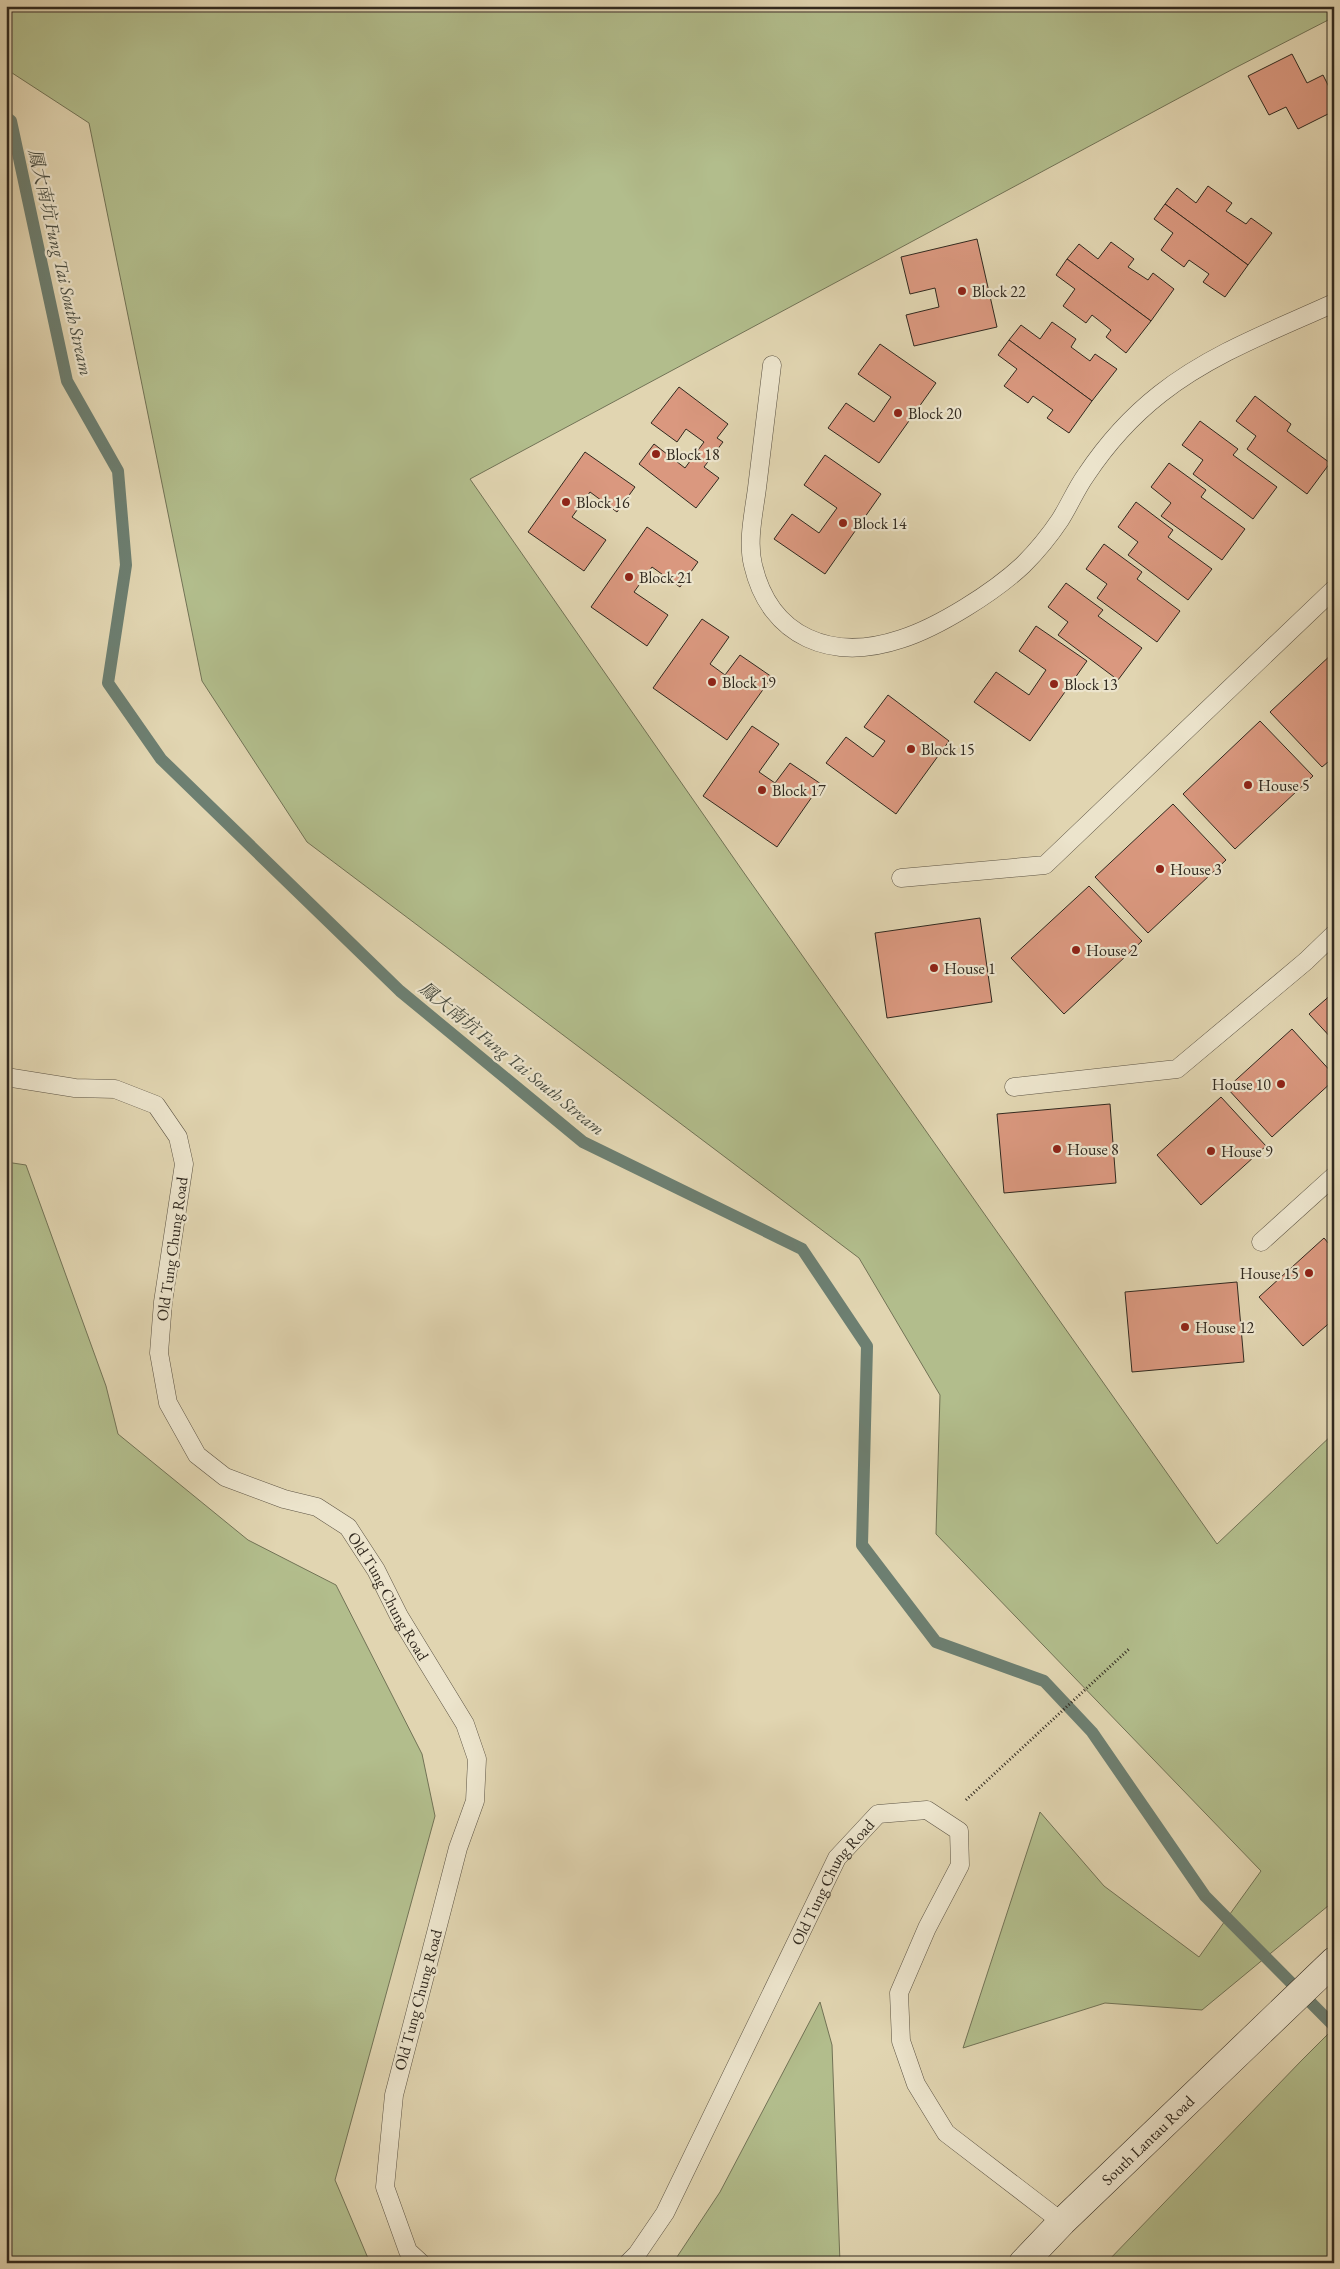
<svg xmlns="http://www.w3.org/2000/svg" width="1340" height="2269" font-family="'EB Garamond','Noto Serif TC',serif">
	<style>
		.green { fill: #b2bd8c; stroke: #727356 }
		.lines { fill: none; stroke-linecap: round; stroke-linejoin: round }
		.stream { stroke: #6d7f71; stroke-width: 12 }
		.building { fill: #da987f; stroke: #31291f }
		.lane-casing { stroke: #5d5444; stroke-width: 19 }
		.secondary-casing { stroke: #31291f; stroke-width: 29 }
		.path { stroke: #31291f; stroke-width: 3; stroke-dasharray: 1 2.5; stroke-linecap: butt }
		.lane { stroke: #ece4cc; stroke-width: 18 }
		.secondary { stroke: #ece4cc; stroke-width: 28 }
		.poi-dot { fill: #8f2418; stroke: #ece4cc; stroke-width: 2 }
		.labels { text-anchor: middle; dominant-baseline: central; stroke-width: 4.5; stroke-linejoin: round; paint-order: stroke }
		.poi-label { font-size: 16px; fill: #31291f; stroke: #ece4cc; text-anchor: start }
		.street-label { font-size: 16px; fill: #31291f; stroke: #ece4cc }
		.water-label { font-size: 18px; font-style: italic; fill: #4a4d41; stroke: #ece4cc }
	</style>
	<rect width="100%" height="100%" fill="#e1d5b1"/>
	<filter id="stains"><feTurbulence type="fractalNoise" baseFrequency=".004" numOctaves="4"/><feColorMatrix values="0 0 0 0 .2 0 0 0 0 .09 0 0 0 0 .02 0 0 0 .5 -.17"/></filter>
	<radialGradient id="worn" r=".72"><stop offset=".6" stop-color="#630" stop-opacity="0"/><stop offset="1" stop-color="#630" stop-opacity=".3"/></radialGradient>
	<g class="green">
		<polygon points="6,6 1334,6 1334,17 1233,69 470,479 742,870 1217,1544 1334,1433 1334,1901 1202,2010 1105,2003 963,2048 1040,1812 1104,1886 1199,1957 1261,1871 936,1534 940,1395 859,1258 307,842 202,681 89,123 6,69"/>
		<polygon points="6,1162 26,1165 106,1386 118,1434 248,1540 336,1585 422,1754 435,1816 335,2180 370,2263 6,2263"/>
		<polygon points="820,2002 832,2045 840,2263 673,2263 720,2192"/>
		<polygon points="1334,2028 1334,2263 1106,2263 1302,2060"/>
	</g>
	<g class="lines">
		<polyline class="stream" points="6,117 11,121 67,381 118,471 126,565 108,683 161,759 400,991 583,1142 802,1249 867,1346 862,1545 936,1642 1044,1681 1092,1732 1205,1896 1334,2026"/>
	</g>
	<g class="building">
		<polygon points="1292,54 1307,83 1323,75 1334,97 1334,111 1298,129 1286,107 1269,115 1248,76"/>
		<polygon points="1208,186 1232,203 1226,211 1246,224 1251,218 1272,233 1248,265 1165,204 1177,188 1196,203"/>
		<polygon points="1165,204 1248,265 1225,297 1203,282 1209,274 1189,260 1184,267 1161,250 1173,233 1154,219"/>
		<polygon points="977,239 997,327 914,346 906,315 939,307 935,288 910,294 901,257"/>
		<polygon points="1111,242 1134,259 1128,267 1148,280 1153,273 1174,289 1151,321 1067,259 1079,244 1098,259"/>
		<polygon points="1067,259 1151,321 1126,353 1106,337 1111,330 1092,315 1086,323 1063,306 1075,289 1056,275"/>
		<polygon points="1052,322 1076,339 1071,347 1090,361 1095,354 1117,369 1092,401 1009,340 1021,325 1040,339"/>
		<polygon points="1009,340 1092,401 1069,433 1047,418 1053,410 1033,396 1028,403 1004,386 1017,369 998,355"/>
		<polygon points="880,344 936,383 879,463 828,428 846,403 874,422 891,397 858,374"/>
		<polygon points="679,387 728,424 717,438 723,442 704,467 719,478 696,508 639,464 654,444 685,468 704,442 686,429 677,442 651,423"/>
		<polygon points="1255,396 1291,424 1287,431 1330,463 1307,494 1247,449 1256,436 1236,421"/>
		<polygon points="1200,421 1238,449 1233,455 1277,487 1253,519 1193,474 1203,460 1182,445"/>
		<polygon points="585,452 635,487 617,512 590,492 572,517 606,540 584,571 528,532"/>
		<polygon points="825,455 881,494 825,574 774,539 792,514 819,533 837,508 804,485"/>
		<polygon points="1169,463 1206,490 1201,497 1245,529 1222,560 1161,516 1171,503 1151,487"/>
		<polygon points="1136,502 1173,530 1168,537 1212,569 1188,600 1128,555 1138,542 1118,527"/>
		<polygon points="647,527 698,562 680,587 652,567 634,592 668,615 647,646 591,607"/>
		<polygon points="1104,544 1142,572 1137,579 1180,611 1157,642 1097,598 1107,584 1086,569"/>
		<polygon points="1066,583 1103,610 1098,616 1142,648 1118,680 1058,635 1068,622 1048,607"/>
		<polygon points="702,619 729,637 710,664 725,675 740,655 772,677 727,740 653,688"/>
		<polygon points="1036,626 1087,661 1030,741 974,702 996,672 1029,695 1046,670 1019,651"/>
		<polygon points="1334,652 1334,757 1322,767 1270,712"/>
		<polygon points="888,695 949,741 896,814 826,763 846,737 873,757 885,741 864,727"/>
		<polygon points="1260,721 1313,776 1235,849 1183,794"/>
		<polygon points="752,726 779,744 759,772 775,783 790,763 821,784 777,847 703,796"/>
		<polygon points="1173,804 1226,860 1148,933 1095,877"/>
		<polygon points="1089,886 1142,941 1064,1014 1011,958"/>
		<polygon points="980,918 992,1002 887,1018 875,933"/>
		<polygon points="1334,992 1334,1041 1309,1014"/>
		<polygon points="1292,1029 1334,1075 1334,1080 1272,1137 1227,1088"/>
		<polygon points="1221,1097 1266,1146 1201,1205 1157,1155"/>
		<polygon points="1110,1104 1116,1183 1004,1193 997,1114"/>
		<polygon points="1324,1238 1334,1250 1334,1319 1303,1346 1259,1297"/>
		<polygon points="1237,1282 1244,1362 1132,1372 1125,1292"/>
	</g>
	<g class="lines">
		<g class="lane-casing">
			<g id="lane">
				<path d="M772 365C767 406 762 447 757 488 754 512 747 541 753 565 770 638 832 662 901 639 939 627 994 592 1023 565 1036 552 1050 535 1060 520 1069 506 1076 489 1086 475 1106 445 1132 416 1160 394 1212 353 1275 330 1334 303"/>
				<polyline points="901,878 1045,865 1334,589"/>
				<path id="s1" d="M6 1077 75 1088 115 1089 156 1105 178 1137 184 1164 163 1302 159 1353 168 1403 197 1455 225 1477 284 1499 317 1507 348 1527 376 1570 399 1616 465 1724 477 1759 475 1801 458 1848 394 2095 385 2187 408 2251 421 2263"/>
				<polyline points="1014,1087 1177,1069 1306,961 1334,934"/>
				<polyline points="1261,1242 1334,1176"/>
				<path id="s2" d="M628 2263 637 2254 665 2213 837 1858 878 1814 927 1810 959 1831 960 1865 927 1928 899 1993 901 2041 916 2084 946 2133 1062 2222"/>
			</g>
		</g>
		<g class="secondary-casing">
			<g id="secondary">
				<path id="s3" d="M1023 2263 1062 2222 1334 1961"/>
			</g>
		</g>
		<polyline class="path" points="966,1800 1129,1649"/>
		<use href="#lane" class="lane"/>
		<use href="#secondary" class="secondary"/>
	</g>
	<g class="poi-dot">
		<circle cx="962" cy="291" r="5"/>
		<circle cx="898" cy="413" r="5"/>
		<circle cx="656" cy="454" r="5"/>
		<circle cx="566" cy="502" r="5"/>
		<circle cx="843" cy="523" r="5"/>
		<circle cx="629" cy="577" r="5"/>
		<circle cx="712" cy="682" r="5"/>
		<circle cx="1054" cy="684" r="5"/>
		<circle cx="911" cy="749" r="5"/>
		<circle cx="1248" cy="785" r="5"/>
		<circle cx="762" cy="790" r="5"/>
		<circle cx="1160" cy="869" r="5"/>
		<circle cx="1076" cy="950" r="5"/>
		<circle cx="934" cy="968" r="5"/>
		<circle cx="1281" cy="1084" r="5"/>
		<circle cx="1057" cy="1149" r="5"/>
		<circle cx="1211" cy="1151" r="5"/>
		<circle cx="1309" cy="1273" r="5"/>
		<circle cx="1185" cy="1327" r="5"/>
	</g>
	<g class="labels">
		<g class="poi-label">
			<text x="972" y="291">Block 22</text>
			<text x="908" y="413">Block 20</text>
			<text x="666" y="454">Block 18</text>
			<text x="576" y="502">Block 16</text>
			<text x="853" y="523">Block 14</text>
			<text x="639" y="577">Block 21</text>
			<text x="722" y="682">Block 19</text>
			<text x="1064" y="684">Block 13</text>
			<text x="921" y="749">Block 15</text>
			<text x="1258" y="785">House 5</text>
			<text x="772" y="790">Block 17</text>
			<text x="1170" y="869">House 3</text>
			<text x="1086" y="950">House 2</text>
			<text x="944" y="968">House 1</text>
			<text x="1271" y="1084" text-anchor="end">House 10</text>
			<text x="1067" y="1149">House 8</text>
			<text x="1221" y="1151">House 9</text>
			<text x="1299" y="1273" text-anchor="end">House 15</text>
			<text x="1195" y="1327">House 12</text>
		</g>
		<g class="street-label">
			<text transform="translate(172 1249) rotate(-82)">Old Tung Chung Road</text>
			<text stroke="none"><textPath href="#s1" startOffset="771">Old Tung Chung Road</textPath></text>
			<text stroke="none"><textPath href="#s2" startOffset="434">Old Tung Chung Road</textPath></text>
			<text transform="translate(418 2000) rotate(-75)">Old Tung Chung Road</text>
			<text stroke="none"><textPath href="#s3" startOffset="175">South Lantau Road</textPath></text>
		</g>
		<g class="water-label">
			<text transform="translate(61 262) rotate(77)">鳳大南坑 Fung Tai South Stream</text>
			<text transform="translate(512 1058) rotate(39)">鳳大南坑 Fung Tai South Stream</text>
		</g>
	</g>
	<rect width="1340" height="2269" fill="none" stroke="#e1d5b1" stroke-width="25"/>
	<rect x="8" y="8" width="1325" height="2254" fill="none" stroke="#31291f" stroke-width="2.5"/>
	<rect x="12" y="12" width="1315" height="2244" fill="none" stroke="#31291f"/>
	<rect width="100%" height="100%" filter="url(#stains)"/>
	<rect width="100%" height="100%" fill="url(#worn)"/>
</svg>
